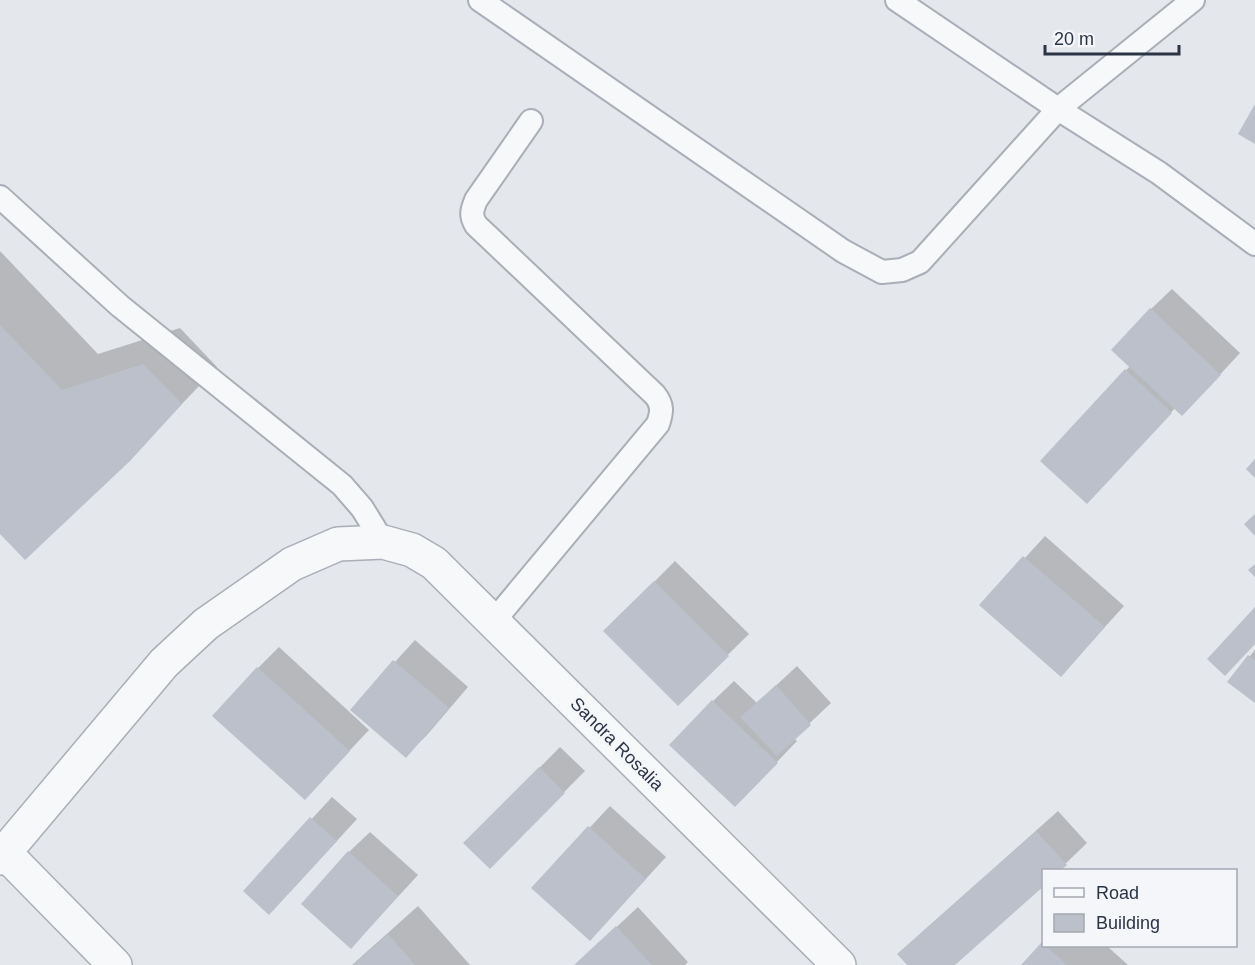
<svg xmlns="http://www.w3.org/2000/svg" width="1255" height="965" font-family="Helvetica,sans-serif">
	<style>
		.shadow { fill: #0003 }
		.building { fill: #bbc0ca }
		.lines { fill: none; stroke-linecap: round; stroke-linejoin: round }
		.service-casing { stroke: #a9aeb7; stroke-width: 26 }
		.minor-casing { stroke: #a9aeb7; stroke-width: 36 }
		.service { stroke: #f7f8fa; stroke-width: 22 }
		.minor { stroke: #f7f8fa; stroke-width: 33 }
		.labels { text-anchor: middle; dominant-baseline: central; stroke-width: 5; stroke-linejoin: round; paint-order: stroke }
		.street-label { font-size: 18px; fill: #2b3445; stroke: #f4f6f9 }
	</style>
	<rect width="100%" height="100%" fill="#e4e7ec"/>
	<g class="shadow">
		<polygon points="0,251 98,354 180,328 217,367 129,460 0,532"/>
		<polygon points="1172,289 1240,353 1203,393 1175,408 1107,481 1042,461 1130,366 1151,309"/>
		<polygon points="1045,536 1124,606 1061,675 982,605"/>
		<polygon points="675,561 749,634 678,704 605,631"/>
		<polygon points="415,640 468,687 427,735 406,756 352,709"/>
		<polygon points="279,647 369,730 305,798 258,668"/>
		<polygon points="1255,650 1255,702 1229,681"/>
		<polygon points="797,666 831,703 794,738 797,741 756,784 713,701 734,681 757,703"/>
		<polygon points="560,747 585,771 490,867 465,843"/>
		<polygon points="332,797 357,819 290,892 245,891"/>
		<polygon points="610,806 666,857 610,918 533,888"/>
		<polygon points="1058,811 1087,843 1059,870 1044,870 953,965 909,965 920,934"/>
		<polygon points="370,832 418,875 371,926 349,852"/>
		<polygon points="418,906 470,965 352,965"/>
		<polygon points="638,907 688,962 685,965 576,965"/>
		<polygon points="1044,943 1044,946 1107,946 1128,965 1023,965"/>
	</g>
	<g class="building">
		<polygon points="1255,104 1255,144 1238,134"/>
		<polygon points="1150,308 1221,375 1182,416 1111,350"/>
		<polygon points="0,325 62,390 143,364 182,404 130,461 25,560 0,534"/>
		<polygon points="1125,369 1172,413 1087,504 1040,461"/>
		<polygon points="1255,459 1255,478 1246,469"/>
		<polygon points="1255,514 1255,536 1244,524"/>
		<polygon points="1023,556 1105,627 1061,677 979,605"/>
		<polygon points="1255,564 1255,577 1248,570"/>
		<polygon points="654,581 729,656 678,706 603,631"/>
		<polygon points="1255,607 1255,644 1225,676 1207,659"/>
		<polygon points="1248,655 1255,660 1255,703 1227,682"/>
		<polygon points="393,660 449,708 406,758 350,710"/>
		<polygon points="257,667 350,751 305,800 212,716"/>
		<polygon points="776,685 811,725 777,756 740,717"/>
		<polygon points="712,700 778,763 735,807 669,745"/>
		<polygon points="539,767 565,793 490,869 463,843"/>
		<polygon points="310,817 337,841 269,915 243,891"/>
		<polygon points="588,826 646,879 590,941 531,888"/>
		<polygon points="1036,831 1067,865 1061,870 1044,870 1044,886 955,965 907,965 897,954"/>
		<polygon points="348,851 398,896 351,949 301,904"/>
		<polygon points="616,926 652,965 574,965"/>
		<polygon points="388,934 415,965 353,965"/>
		<polygon points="1042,942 1044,946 1046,946 1067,965 1021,965"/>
	</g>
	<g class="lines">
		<g class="service-casing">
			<g id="service">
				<polyline points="480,0 843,251 882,272 902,270 920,262 1058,109 897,0"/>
				<polyline points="1193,0 1058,109 1159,173 1255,244"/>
				<polyline points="0,197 120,306 342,485 362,508 383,542"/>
				<path d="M493 622 658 424C662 412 663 405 655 395L476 225C470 215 472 210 476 200L531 121"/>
			</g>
		</g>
		<g class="minor-casing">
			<g id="minor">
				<polyline points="5,853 115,965"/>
				<polyline points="0,858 164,663 206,624 292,564 338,544 383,542 412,550 434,563 839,965"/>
			</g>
		</g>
		<use href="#service" class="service"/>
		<use href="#minor" class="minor"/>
	</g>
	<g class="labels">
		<g class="street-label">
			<text transform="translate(617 744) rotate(45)">Sandra Rosalia</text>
		</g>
	</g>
	<rect x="1042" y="869" width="195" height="78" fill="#f4f6f9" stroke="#a4a8b1" stroke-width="1.5"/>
	<rect x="1054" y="888" width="30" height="9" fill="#f7f8fa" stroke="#a4a8b1" stroke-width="1.5"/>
	<text x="1096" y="899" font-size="18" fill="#2b3445">Road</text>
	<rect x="1054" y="914" width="30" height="18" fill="#bbc0ca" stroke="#a4a8b1" stroke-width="1.5"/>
	<text x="1096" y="929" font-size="18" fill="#2b3445">Building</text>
	<path d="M1045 45v9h134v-9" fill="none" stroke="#2b3445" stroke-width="3"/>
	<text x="1054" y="45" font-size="18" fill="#2b3445" stroke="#f4f6f9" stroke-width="4.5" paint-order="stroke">20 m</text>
</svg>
